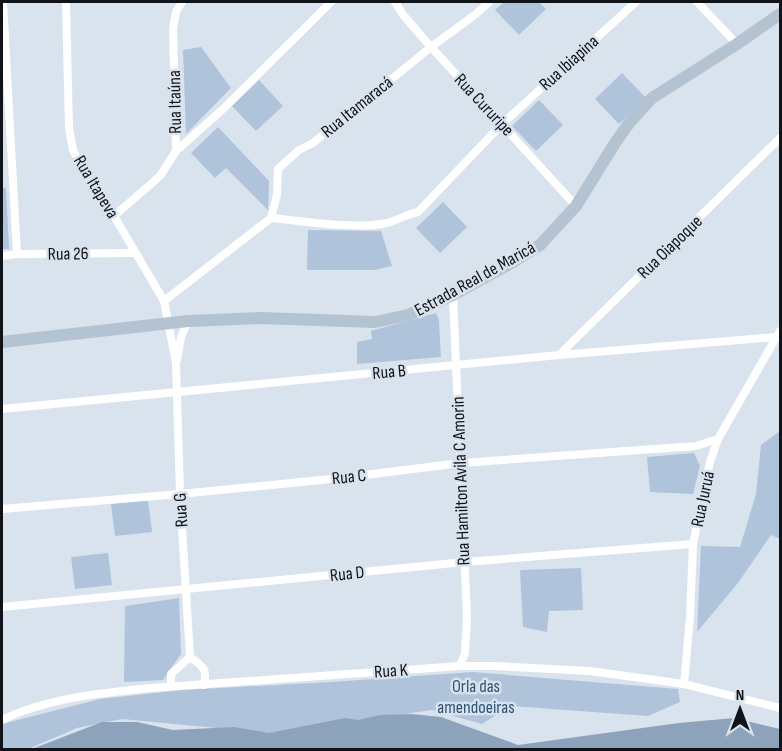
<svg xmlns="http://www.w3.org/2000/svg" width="782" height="751" font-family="'Sofia Sans Condensed',sans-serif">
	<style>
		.green { fill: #afc4db }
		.water { fill: #8ca3bb }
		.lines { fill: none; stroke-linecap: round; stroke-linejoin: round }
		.street { stroke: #fff; stroke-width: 8 }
		.secondary { stroke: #b4c3d2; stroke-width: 12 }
		.labels { text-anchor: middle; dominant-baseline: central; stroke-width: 5; stroke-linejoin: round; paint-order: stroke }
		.street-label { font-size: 18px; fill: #101317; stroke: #d9e3ed }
		.park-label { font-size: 18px; fill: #2f5378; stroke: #d9e3ed }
	</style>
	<rect width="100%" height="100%" fill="#d9e3ed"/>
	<g class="green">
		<polygon points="504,2 539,2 546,9 519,35 495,10"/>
		<polygon points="201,47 231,88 186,134 183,50"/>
		<polygon points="622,73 646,98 619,124 595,99"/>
		<polygon points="259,80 283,106 256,131 232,106"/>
		<polygon points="539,100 563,125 536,151 512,126"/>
		<polygon points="218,127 269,181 268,210 226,168 215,178 191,153"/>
		<polygon points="2,188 6,188 9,249 2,249"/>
		<polygon points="443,202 467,227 440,253 416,228"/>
		<polygon points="308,230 381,231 392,266 374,270 307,270"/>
		<polygon points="436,313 439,320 441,357 357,364 357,342 372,339 371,331"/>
		<polygon points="780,431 780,472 779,474 780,475 780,539 771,535 738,583 697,632 701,546 740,547 756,494 761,445"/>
		<polygon points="694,453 700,466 693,494 650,492 647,457"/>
		<polygon points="148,500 152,532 115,536 111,504"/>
		<polygon points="108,553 112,585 75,589 71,557"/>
		<polygon points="581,568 583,610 549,611 547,632 523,627 520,570"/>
		<polygon points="179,598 181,654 163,680 124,682 125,606"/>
		<polygon points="473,672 678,689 680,702 648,716 511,706 482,724 432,710 269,733 122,719 77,728 28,749 2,750 2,724 100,699 182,690 331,682"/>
	</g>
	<polygon class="water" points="412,714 441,717 518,745 679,723 734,718 780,729 780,749 32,749 102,722 137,722 173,730 234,727 269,733 345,718 358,720 380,715"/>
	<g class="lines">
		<g class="street">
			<polyline points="3,2 17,254"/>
			<polyline points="66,2 69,128 73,150 86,176 114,216 164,301 176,363 180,494 190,657 171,674 171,686"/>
			<polyline points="395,2 404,16 431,47 576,206"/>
			<polyline points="697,2 737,44"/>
			<polyline points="176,151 223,109 331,2"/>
			<polyline points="114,216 160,176 176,151 173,28 176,12 182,2"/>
			<path d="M271 218C302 221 358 230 387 223 398 220 407 214 418 212L502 124 636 2"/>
			<polyline points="2,256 17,254 135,253"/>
			<polyline points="453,295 467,618 465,653 460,666"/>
			<polyline points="164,301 271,218 277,195 278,169 299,150 313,143 431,47 476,14 489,2"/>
			<polyline points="559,355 780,138"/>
			<polyline points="177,360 181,337 188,321"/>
			<polyline points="2,409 559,355 777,337"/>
			<polyline points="2,509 180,494 341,478 461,463 696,446 718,439"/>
			<polyline points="2,607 465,562 693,544"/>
			<path d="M190 657C202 666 208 668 204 685"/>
			<polyline points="684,684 690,617 693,544 710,462 718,439 780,331"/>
			<path d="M2 720C47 698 101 693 151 688L460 666H494L590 671 684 684 780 708"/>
		</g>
		<polyline class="secondary" points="2,342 188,321 261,318 375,322 408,315 453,295 513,262 540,245 576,206 615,143 630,122 652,98 737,44 780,14"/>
	</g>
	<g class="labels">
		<g class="street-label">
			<text transform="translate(569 63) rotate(-42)">Rua Ibiapina</text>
			<text transform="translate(175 102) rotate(-91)">Rua Itaúna</text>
			<text transform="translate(484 105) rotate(47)">Rua Cururipe</text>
			<text transform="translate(357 107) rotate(-39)">Rua Itamaracá</text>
			<text transform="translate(96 187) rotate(59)">Rua Itapeva</text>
			<text transform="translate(670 247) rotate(-44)">Rua Oiapoque</text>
			<text transform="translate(68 254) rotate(-1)">Rua 26</text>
			<text transform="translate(475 279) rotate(-29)">Estrada Real de Maricá</text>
			<text transform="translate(389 372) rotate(-5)">Rua B</text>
			<text transform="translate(349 477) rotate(-6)">Rua C</text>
			<text transform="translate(461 481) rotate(-92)">Rua Hamilton Avila C Amorin</text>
			<text transform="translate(703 499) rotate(-78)">Rua Juruá</text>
			<text transform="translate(181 510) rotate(-93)">Rua G</text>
			<text transform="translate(347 574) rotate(-6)">Rua D</text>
			<text transform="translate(391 671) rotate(-4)">Rua K</text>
		</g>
		<g class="park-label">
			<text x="476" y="686">Orla das<tspan x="476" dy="21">amendoeiras</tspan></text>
		</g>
	</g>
	<rect width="782" height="751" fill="none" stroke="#101317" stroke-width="6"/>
	<g transform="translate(740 709)" stroke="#d9e3ed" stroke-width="4.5" paint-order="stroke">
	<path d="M0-4.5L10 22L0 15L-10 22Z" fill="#101317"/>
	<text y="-9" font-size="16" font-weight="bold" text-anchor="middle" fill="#101317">N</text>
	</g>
</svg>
